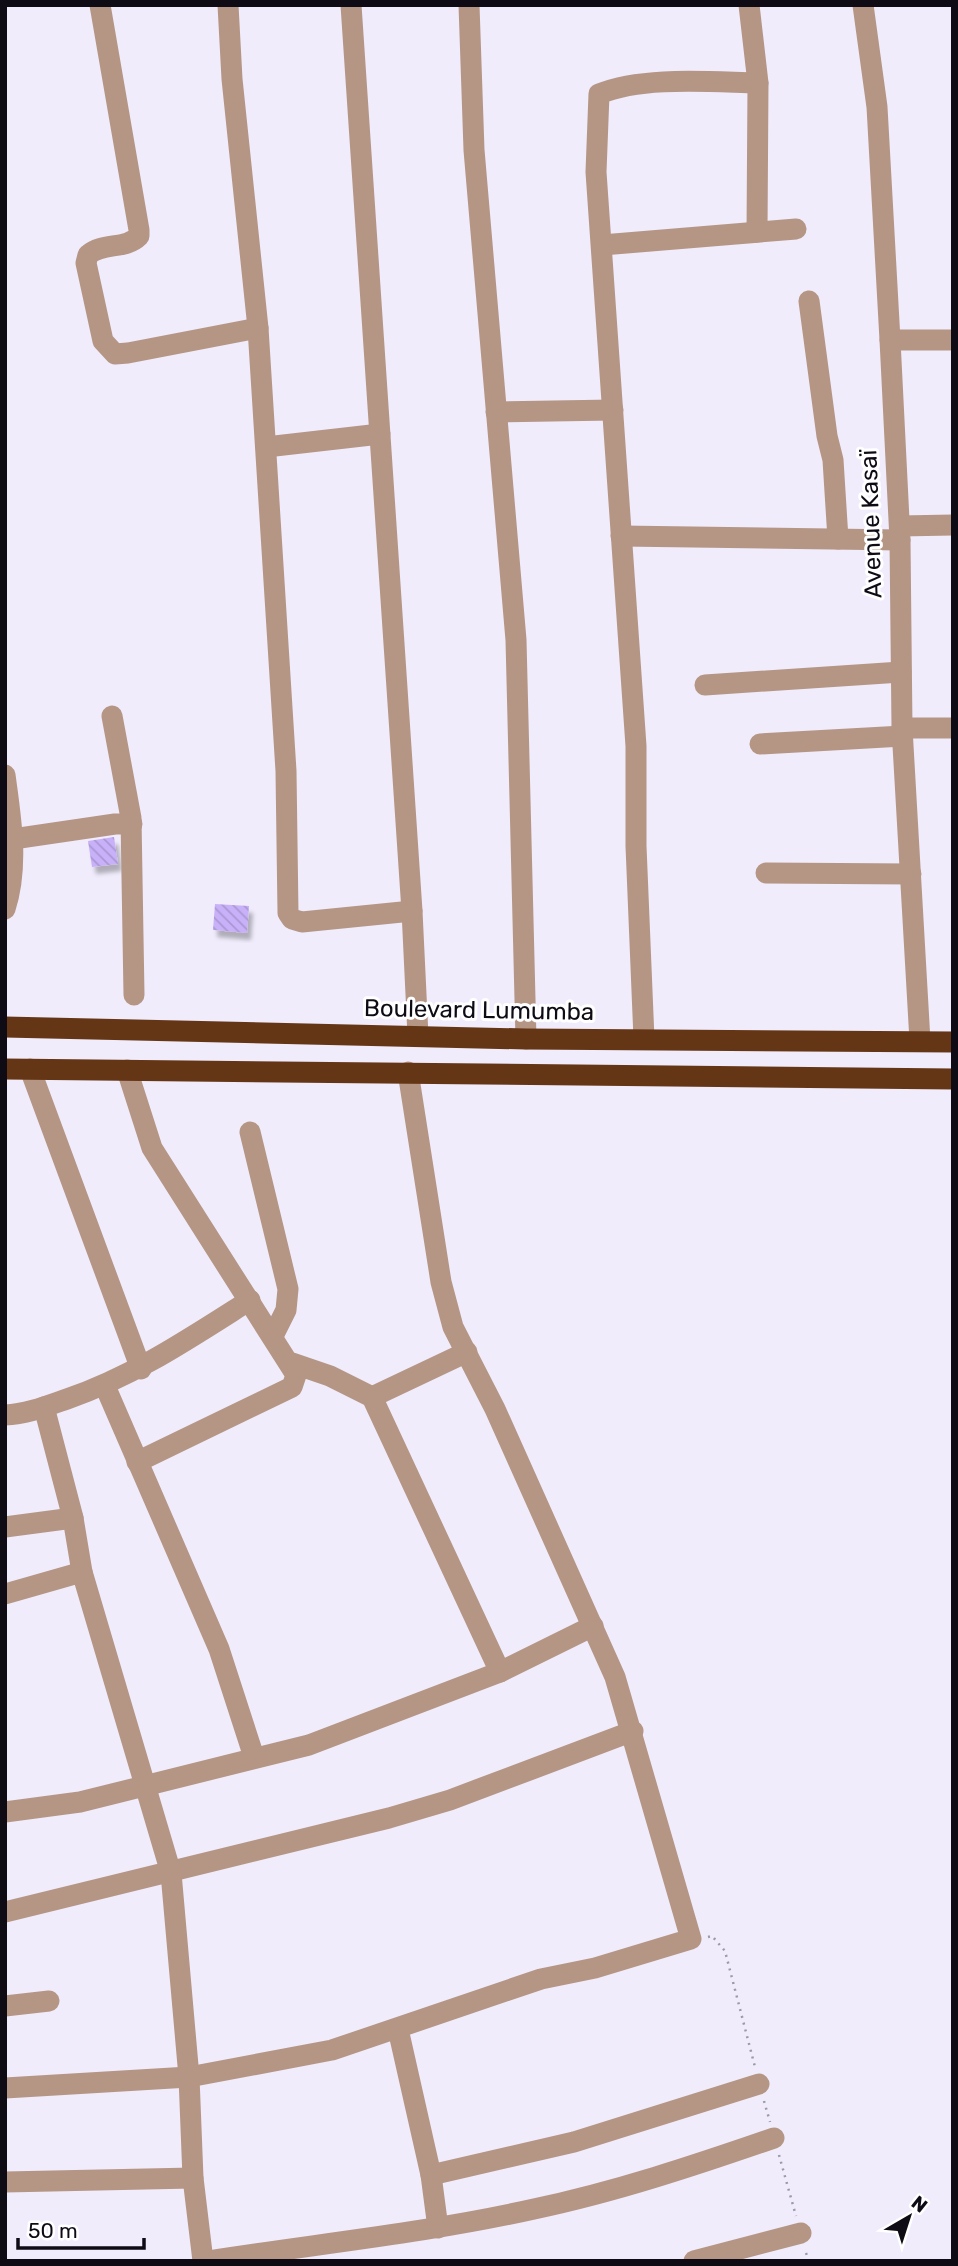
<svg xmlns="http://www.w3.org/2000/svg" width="958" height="2266" font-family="Rubik,sans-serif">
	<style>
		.building { fill: url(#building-back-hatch); filter: url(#shadow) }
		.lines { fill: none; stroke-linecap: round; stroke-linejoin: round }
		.path { stroke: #9d9aa7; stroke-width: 2.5; stroke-dasharray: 2 5; stroke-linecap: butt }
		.minor { stroke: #b59684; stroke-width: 21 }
		.highway { stroke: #653615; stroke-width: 21 }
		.labels { text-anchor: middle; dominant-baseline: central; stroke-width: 6; stroke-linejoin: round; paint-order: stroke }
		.street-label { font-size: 24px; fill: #0e0b14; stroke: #fff }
	</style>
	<defs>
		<pattern id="building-back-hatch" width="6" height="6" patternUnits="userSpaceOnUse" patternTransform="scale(1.75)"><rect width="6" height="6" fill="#c8b1f8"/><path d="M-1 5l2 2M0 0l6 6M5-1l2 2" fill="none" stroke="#ab97d4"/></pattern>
		<filter id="shadow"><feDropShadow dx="4" dy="7" stdDeviation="2" flood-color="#0004"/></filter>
	</defs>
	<rect width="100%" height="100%" fill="#f0ecfc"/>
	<g class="building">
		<polygon points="114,837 118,864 92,867 88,841"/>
		<polygon points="215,904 249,906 247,933 213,930"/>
	</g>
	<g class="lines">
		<g class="path">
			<polyline points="708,1937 712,1936 725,1951 755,2067"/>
			<polyline points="764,2101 770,2122"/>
			<polyline points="779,2155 796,2216"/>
			<polyline points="806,2253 809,2261"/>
		</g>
		<g class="minor">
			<path d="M100 5 139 230V236C125 250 103 242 88 255L86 263 103 341 115 354 128 353 258 328"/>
			<polyline points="228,5 232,79 258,328 286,771 288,913 292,919 302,922 412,911"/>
			<polyline points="351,5 412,911 418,1036"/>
			<polyline points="469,5 474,150 516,640 526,1039"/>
			<polyline points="749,5 758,83"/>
			<polyline points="863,5 877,107 890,340 900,540 902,728 920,1041"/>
			<polyline points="602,245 796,229"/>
			<polyline points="809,301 827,436 833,460 838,539"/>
			<polyline points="890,340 953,340"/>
			<polyline points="496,412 613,410"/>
			<polyline points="266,447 380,434"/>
			<polyline points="900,526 953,525"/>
			<polyline points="621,536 900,540"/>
			<polyline points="705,685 901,672"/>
			<polyline points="112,716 131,818 134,995"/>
			<polyline points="902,728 953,728"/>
			<polyline points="760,744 903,736"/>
			<path d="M5 775C11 819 19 866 5 909"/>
			<polyline points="13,839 115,824 132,824"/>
			<polyline points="766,873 911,874"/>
			<path d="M644 1039 636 846V746L596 172 599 94C643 76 710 82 758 83L757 232"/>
			<polyline points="30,1069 141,1369"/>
			<polyline points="127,1070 152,1148 296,1375 292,1387 137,1462"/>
			<polyline points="250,1132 288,1289 286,1310 273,1336"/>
			<polyline points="292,1363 330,1376 372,1397 500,1672"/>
			<polyline points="105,1386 219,1649 254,1757"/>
			<polyline points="372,1397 467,1352"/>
			<polyline points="44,1407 73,1518 82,1572 171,1873 189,2077 193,2178 203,2261"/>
			<path d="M5 1415C27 1414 47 1406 67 1399 134 1376 190 1338 250 1300"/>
			<polyline points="5,1527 73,1518"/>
			<polyline points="5,1594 82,1572"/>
			<polyline points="5,1812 80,1802 309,1745 500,1672 593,1626"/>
			<polyline points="5,1912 389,1818 450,1800 633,1731"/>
			<polyline points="5,2006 49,2001"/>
			<polyline points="398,2029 431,2175 438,2228"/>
			<polyline points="5,2088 189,2077 332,2050 541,1979 595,1968 691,1939 615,1677 495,1409 453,1327 441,1282 408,1072"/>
			<polyline points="431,2175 574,2142 759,2084"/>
			<polyline points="5,2182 193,2178"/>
			<path d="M208 2261C316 2244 427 2233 534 2209 615 2192 696 2165 774 2138"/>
			<polyline points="694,2261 801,2233"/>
		</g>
		<g class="highway">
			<polyline points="5,1027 526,1039 953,1042"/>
			<polyline points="5,1069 953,1079"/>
		</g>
	</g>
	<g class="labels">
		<g class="street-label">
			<text transform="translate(871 524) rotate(-92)">Avenue Kasaï</text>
			<text transform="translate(479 1010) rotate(1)">Boulevard Lumumba</text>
		</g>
	</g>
	<rect width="958" height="2266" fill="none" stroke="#0e0b14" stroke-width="14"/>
	<g transform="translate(909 2217) rotate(39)" stroke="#ffffff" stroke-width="5" paint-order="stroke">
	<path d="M0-5L12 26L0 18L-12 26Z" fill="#0e0b14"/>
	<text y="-10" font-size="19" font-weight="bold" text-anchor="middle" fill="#0e0b14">N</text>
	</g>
	<path d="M18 2238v10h126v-10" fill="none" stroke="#0e0b14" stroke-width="3.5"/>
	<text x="28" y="2238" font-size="21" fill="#0e0b14" stroke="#ffffff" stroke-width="5" paint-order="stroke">50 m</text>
</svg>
